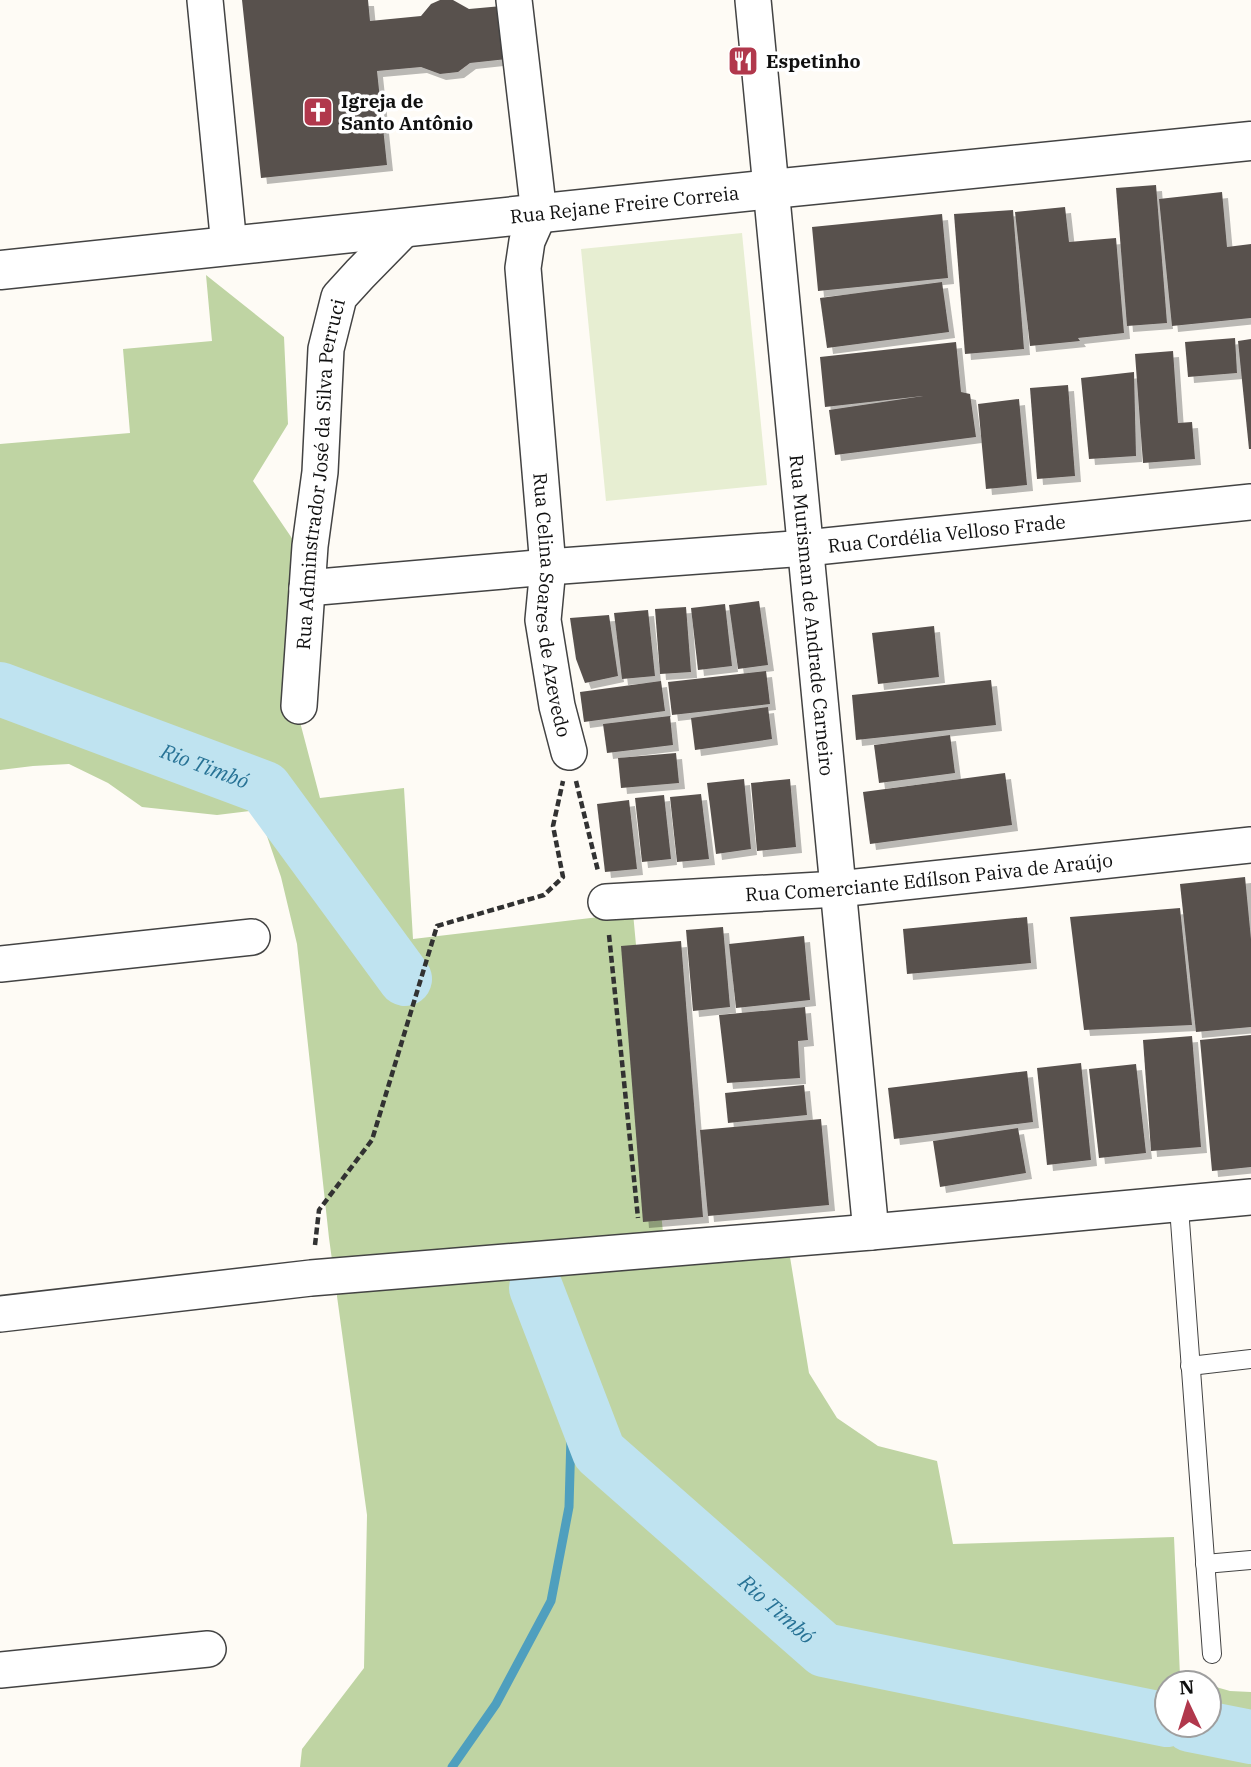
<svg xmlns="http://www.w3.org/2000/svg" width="1251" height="1767" font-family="'IBM Plex Serif',serif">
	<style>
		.forest { fill: #bfd4a3 }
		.pitch { fill: #e7eed2 }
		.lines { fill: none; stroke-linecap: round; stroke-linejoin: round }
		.stream { stroke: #4f9fbe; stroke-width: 9 }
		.river { stroke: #bfe3f0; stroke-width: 54 }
		.building { fill: #58514e; filter: url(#shadow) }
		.service-casing { stroke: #434343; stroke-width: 20 }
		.minor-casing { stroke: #434343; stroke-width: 38 }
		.tertiary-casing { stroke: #434343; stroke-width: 41 }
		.path { stroke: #323232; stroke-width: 4.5; stroke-dasharray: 7 3.5; stroke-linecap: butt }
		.service { stroke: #fff; stroke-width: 18 }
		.minor { stroke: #fff; stroke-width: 35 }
		.tertiary { stroke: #fff; stroke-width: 38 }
		.labels { text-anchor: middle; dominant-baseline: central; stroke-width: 7; stroke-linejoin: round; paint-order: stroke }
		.poi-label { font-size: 19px; font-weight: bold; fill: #101010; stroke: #fff; text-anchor: start }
		.street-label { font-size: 19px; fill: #101010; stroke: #fff }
		.water-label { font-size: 21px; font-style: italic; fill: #277295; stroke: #fff }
	</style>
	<defs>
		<filter id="shadow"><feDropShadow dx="6" dy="6" stdDeviation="0" flood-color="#0004"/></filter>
	</defs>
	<rect width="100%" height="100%" fill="#fefbf5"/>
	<polygon class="forest" points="206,275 284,337 288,424 253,481 319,578 300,722 320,798 404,788 413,939 633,913 666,1265 790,1257 809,1373 837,1418 878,1446 937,1461 953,1544 1174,1537 1180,1676 1202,1683 1167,1683 1167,1725 1209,1725 1209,1685 1230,1691 1251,1692 1251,1767 300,1767 302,1749 364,1668 367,1515 329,1238 297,944 281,877 258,810 217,815 142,807 108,783 69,764 33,766 0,770 0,444 130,433 123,349 212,341"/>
	<polygon class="pitch" points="742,233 767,485 606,501 581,249"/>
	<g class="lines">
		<polyline class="stream" points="452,1767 496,1704 551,1601 569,1507 571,1436 574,1388"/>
		<g class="river">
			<path id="s1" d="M0 689 265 788 405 979"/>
			<path id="s2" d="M536 1288 599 1452 824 1650 1167 1720"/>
			<polyline points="1190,1725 1251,1737"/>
		</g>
	</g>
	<g class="building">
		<polygon points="242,0 368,0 370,21 421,16 431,4 440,0 453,0 469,9 502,6 507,59 470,63 458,72 440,74 421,67 377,71 387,165 261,178"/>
		<polygon points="1156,185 1167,323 1127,326 1116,188"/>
		<polygon points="1222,192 1227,247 1251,244 1251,318 1172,326 1159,199"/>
		<polygon points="1065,207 1069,242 1116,238 1124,333 1078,338 1080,341 1030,346 1015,212"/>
		<polygon points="1013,210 1024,349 965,354 954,214"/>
		<polygon points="942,214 948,278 818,291 812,227"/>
		<polygon points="942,282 949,332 827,348 820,298"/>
		<polygon points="1235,338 1237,373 1188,377 1185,342"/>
		<polygon points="1251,339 1251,449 1249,449 1238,341"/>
		<polygon points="956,342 961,392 970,394 976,437 835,455 829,410 923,396 825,407 820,357"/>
		<polygon points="1173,351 1178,423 1192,422 1195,459 1143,463 1135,354"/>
		<polygon points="1134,372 1136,456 1089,459 1081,378"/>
		<polygon points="1068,385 1075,476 1037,479 1030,388"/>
		<polygon points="1019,399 1027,485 986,489 978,404"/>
		<polygon points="759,601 768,665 738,669 729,605"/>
		<polygon points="725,604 732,666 698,670 691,608"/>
		<polygon points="686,607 691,672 660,674 655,609"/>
		<polygon points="648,610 655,676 622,679 614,613"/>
		<polygon points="609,615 618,676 585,683 576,659 570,618"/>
		<polygon points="934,626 939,677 878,684 872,633"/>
		<polygon points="766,671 770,704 672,715 668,682"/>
		<polygon points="991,680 996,725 856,740 852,695"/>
		<polygon points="661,681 665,711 584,722 580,692"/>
		<polygon points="768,707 772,739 695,750 691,718"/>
		<polygon points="670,716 673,745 607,753 603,724"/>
		<polygon points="950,735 955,773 879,783 874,745"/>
		<polygon points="676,753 679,783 621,788 618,758"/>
		<polygon points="1005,773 1012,825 870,844 863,792"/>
		<polygon points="744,779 751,849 716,854 707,783"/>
		<polygon points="790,779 796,847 757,851 751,783"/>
		<polygon points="701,794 709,859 677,862 670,797"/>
		<polygon points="664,795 671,859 642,862 635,798"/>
		<polygon points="629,800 637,869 605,872 597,804"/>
		<polygon points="1245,877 1251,939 1251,1027 1196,1032 1180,884"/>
		<polygon points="1180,908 1192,1025 1084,1030 1070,917"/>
		<polygon points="1027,917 1031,963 907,974 903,929"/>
		<polygon points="723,927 730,1007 693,1011 686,930"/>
		<polygon points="804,936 810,1000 736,1008 729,944"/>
		<polygon points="681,941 703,1217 643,1222 621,946"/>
		<polygon points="805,1007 808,1040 798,1041 800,1078 727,1083 719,1015"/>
		<polygon points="1251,1035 1251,1167 1212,1171 1200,1040"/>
		<polygon points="1192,1036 1201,1147 1151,1151 1143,1040"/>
		<polygon points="1081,1063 1091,1160 1047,1165 1037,1068"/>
		<polygon points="1136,1064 1146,1153 1099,1158 1089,1069"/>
		<polygon points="1027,1071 1033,1122 894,1139 888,1088"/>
		<polygon points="804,1085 807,1115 728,1123 725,1093"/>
		<polygon points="821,1119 829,1205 708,1216 700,1130"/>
		<polygon points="1018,1128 1026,1173 940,1187 933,1141"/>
	</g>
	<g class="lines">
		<g class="service-casing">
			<g id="service">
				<polyline points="1180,1221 1212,1654"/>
				<polyline points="1190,1366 1251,1359"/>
				<polyline points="1205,1564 1251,1560"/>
			</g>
		</g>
		<g class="minor-casing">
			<g id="minor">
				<polyline points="205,0 229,246"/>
				<path id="s3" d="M514 0 539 214 527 241 523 268 548 567 543 620 557 706 569 752"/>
				<path id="s4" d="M753 0 871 1232"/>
				<path id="s5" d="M307 588 548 567 806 548 1251 502"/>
				<path id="s6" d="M299 706 310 546 320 472 326 349 339 297 360 274 405 228"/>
				<path id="s7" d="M606 902 838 889 1251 845"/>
				<polyline points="0,964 252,937"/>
				<polyline points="0,1314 311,1278 871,1232 1251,1197"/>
				<polyline points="0,1670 208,1649"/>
			</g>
		</g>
		<g class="tertiary-casing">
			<g id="tertiary">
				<path id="s8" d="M0 270 772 189 1251 141"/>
			</g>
		</g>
		<g class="path">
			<polyline points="576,781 598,871"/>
			<polyline points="609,935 638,1218"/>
			<polyline points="315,1245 319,1210 372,1140 437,926 544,895 563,877 553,826 563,781"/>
		</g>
		<use href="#service" class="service"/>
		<use href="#minor" class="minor"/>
		<use href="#tertiary" class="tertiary"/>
	</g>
	<defs>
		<g id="restaurant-square" transform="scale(1.575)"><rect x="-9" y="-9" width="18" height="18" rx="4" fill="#b1384c" stroke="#fff"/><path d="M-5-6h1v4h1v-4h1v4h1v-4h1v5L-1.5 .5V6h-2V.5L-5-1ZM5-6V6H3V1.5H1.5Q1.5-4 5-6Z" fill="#fff"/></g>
		<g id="church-square" transform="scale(1.575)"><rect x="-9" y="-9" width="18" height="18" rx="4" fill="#b1384c" stroke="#fff"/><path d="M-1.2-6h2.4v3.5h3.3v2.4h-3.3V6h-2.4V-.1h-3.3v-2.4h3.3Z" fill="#fff"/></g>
	</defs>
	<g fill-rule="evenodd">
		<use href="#restaurant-square" x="743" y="61"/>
		<use href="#church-square" x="318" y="112"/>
	</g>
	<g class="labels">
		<g class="poi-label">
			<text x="766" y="61">Espetinho</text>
			<text x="341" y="101">Igreja de<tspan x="341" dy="22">Santo Antônio</tspan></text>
		</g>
		<g class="street-label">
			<text stroke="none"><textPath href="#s8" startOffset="628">Rua Rejane Freire Correia</textPath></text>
			<text stroke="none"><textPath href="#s6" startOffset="233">Rua Adminstrador José da Silva Perruci</textPath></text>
			<text stroke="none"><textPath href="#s5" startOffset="642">Rua Cordélia Velloso Frade</textPath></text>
			<text stroke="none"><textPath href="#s3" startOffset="611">Rua Celina Soares de Azevedo</textPath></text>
			<text stroke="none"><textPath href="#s4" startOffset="618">Rua Murisman de Andrade Carneiro</textPath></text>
			<text stroke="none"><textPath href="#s7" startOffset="324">Rua Comerciante Edílson Paiva de Araújo</textPath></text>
		</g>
		<g class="water-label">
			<text stroke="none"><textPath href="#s1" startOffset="219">Rio Timbó</textPath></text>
			<text stroke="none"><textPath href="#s2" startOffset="413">Rio Timbó</textPath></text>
		</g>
	</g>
	<g transform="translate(1188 1704) rotate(356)"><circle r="33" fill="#ffffff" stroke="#9f9f9f" stroke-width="2"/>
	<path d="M0-5L12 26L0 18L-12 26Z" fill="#b1384c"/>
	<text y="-10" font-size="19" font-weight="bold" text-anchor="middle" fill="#101010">N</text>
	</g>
</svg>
